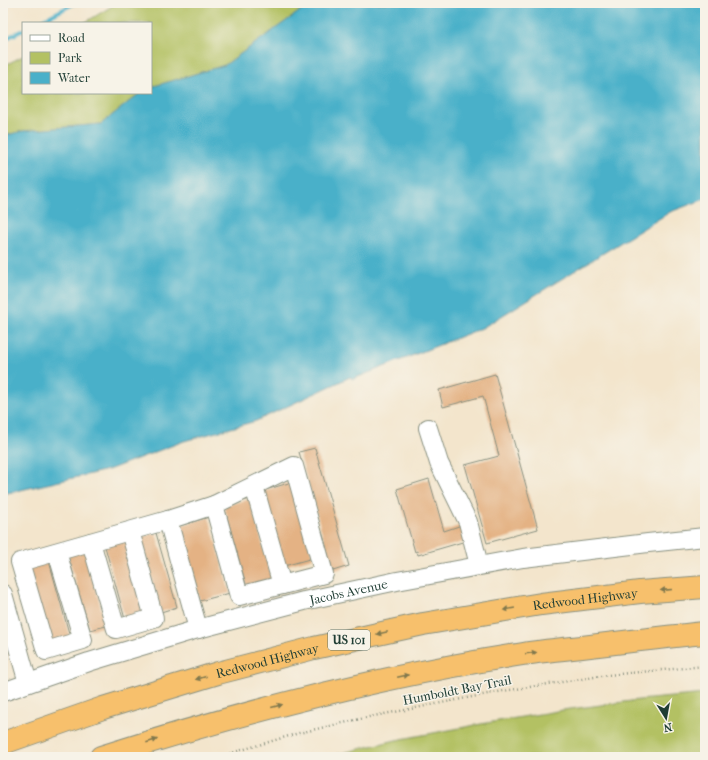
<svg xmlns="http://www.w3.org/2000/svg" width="708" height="760" font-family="'IM FELL French Canon',serif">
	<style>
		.green { fill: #b3c163; stroke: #697f4c }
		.water { fill: #4ab0c9; stroke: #34767e }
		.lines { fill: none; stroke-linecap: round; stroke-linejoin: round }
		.stream { stroke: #4ab0c9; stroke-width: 4 }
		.building { fill: #e4b284 }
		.minor-casing { stroke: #899180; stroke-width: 20 }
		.highway-casing { stroke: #899180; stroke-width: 24 }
		.path { stroke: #899180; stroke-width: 2.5; stroke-dasharray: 1 3; stroke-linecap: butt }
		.minor { stroke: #fff; stroke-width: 18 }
		.highway { stroke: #f7c06c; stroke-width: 22 }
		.oneway { fill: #80784d }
		.labels { text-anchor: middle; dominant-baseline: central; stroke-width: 3; stroke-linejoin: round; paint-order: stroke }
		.shield { fill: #f7f3e8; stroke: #60746a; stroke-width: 1 }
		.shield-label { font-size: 12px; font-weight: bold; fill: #1f3d34 }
		.street-label { font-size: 13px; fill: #1f3d34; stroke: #f7f3e8 }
	</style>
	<rect width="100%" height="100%" fill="#f7f3e8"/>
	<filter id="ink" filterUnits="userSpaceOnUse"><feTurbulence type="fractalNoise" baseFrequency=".025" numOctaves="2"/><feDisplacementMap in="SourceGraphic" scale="8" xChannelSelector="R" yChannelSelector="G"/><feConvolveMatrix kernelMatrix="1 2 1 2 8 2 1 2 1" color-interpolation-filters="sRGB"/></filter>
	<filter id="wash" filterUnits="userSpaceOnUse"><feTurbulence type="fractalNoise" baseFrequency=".012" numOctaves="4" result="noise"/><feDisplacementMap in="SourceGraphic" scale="16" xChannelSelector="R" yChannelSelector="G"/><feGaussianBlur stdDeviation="0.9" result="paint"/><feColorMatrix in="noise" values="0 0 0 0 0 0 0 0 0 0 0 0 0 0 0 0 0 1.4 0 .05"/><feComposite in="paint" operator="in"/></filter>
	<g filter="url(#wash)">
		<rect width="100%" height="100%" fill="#f3e5cc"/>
		<g class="green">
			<polygon points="117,3 310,3 296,14 225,65 151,87 151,23 84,23"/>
			<polygon points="23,56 23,93 140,93 101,124 23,131 3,136 3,66"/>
			<polygon points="705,694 705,757 326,757 396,740 481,724 563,710 639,700"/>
		</g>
		<polygon class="water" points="310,3 705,3 705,199 670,212 482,328 353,379 350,377 256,421 184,441 108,470 3,494 3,136 23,131 101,124 140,93 151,93 151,87 225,65 296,14"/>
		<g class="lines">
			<g class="stream">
				<polyline points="37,23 75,3"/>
				<polyline points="3,40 23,30"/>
			</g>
		</g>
		<g id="blocks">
			<g class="building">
				<polygon points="495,374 538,529 487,543 465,465 499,456 483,396 443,407 439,390"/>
				<polygon points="315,448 349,566 333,571 299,452"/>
				<polygon points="429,479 444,531 462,525 466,541 418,555 417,551 415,552 397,489"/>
				<polygon points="292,482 313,558 284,566 262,491"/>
				<polygon points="250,499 273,581 247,588 224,506"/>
				<polygon points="209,517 230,593 200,601 179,526"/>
				<polygon points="156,533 177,607 161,612 140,537"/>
				<polygon points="126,537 147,613 125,619 104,543"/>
				<polygon points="84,547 106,626 90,630 67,552"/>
				<polygon points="49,561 70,637 48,643 27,567"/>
			</g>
		</g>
	</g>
	<g filter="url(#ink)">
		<use href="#blocks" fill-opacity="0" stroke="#899180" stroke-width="1"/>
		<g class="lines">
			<g class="minor-casing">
				<g id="minor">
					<polyline points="428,428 439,463 468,522 479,565"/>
					<polyline points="214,505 239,596 282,585"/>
					<polyline points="168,520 198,629"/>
					<polyline points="91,542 116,629 154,618 130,531"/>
					<polyline points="57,552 83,640 46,651 20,562 168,520 214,505 294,466 324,574 282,585 254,486"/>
					<polyline points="3,594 28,683"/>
					<path id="s1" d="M3 692 89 662 198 629 304 601 397 581 523 558 648 543 705 537"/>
				</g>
			</g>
			<g class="highway-casing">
				<g id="highway">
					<path id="s2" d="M3 743 103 708 218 673 314 648 423 624 541 604 640 592 705 587"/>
					<path d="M101 757C239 713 380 676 523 654 542 651 562 649 582 647 623 642 664 637 705 633"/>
				</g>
			</g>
			<polyline class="path" points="218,757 299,733 369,717 503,691 608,675 705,666"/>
			<use href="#minor" class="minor"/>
			<use href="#highway" class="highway"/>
		</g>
		<defs><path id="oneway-solid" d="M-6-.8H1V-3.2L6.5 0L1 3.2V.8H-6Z"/></defs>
		<g class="oneway">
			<use href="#oneway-solid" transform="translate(666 590) rotate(175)"/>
			<use href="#oneway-solid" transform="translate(509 609) rotate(170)"/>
			<use href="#oneway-solid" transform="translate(382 633) rotate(168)"/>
			<use href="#oneway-solid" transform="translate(531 653) rotate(-7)"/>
			<use href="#oneway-solid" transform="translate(403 676) rotate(-12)"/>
			<use href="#oneway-solid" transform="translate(201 678) rotate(164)"/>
			<use href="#oneway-solid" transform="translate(277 706) rotate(-15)"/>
			<use href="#oneway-solid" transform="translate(152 741) rotate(-18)"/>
		</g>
	</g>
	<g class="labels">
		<rect class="shield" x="328" y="630" width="42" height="20" rx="3"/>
		<g class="shield-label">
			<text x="349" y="640">US 101</text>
		</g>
		<g class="street-label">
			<text stroke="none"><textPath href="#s1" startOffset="360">Jacobs Avenue</textPath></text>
			<text stroke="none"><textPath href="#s2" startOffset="601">Redwood Highway</textPath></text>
			<text stroke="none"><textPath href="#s2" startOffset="277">Redwood Highway</textPath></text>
			<text transform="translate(457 690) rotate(-11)">Humboldt Bay Trail</text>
		</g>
	</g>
	<rect width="708" height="760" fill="none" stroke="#f7f3e8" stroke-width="16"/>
	<rect x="22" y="22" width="130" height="72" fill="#f7f3e8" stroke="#a1aaa0"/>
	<rect x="30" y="35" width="20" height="6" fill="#ffffff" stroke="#a1aaa0"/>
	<text x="58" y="42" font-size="12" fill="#1f3d34">Road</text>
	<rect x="30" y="52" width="20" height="12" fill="#b3c163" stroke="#a1aaa0"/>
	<text x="58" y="62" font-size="12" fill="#1f3d34">Park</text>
	<rect x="30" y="72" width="20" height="12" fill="#4ab0c9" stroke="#a1aaa0"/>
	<text x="58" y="82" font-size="12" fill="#1f3d34">Water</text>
	<g transform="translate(666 718) rotate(169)" stroke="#f7f3e8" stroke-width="3" paint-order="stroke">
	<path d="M0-3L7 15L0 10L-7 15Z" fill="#1f3d34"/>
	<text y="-6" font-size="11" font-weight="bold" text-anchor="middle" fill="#1f3d34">N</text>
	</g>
</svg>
